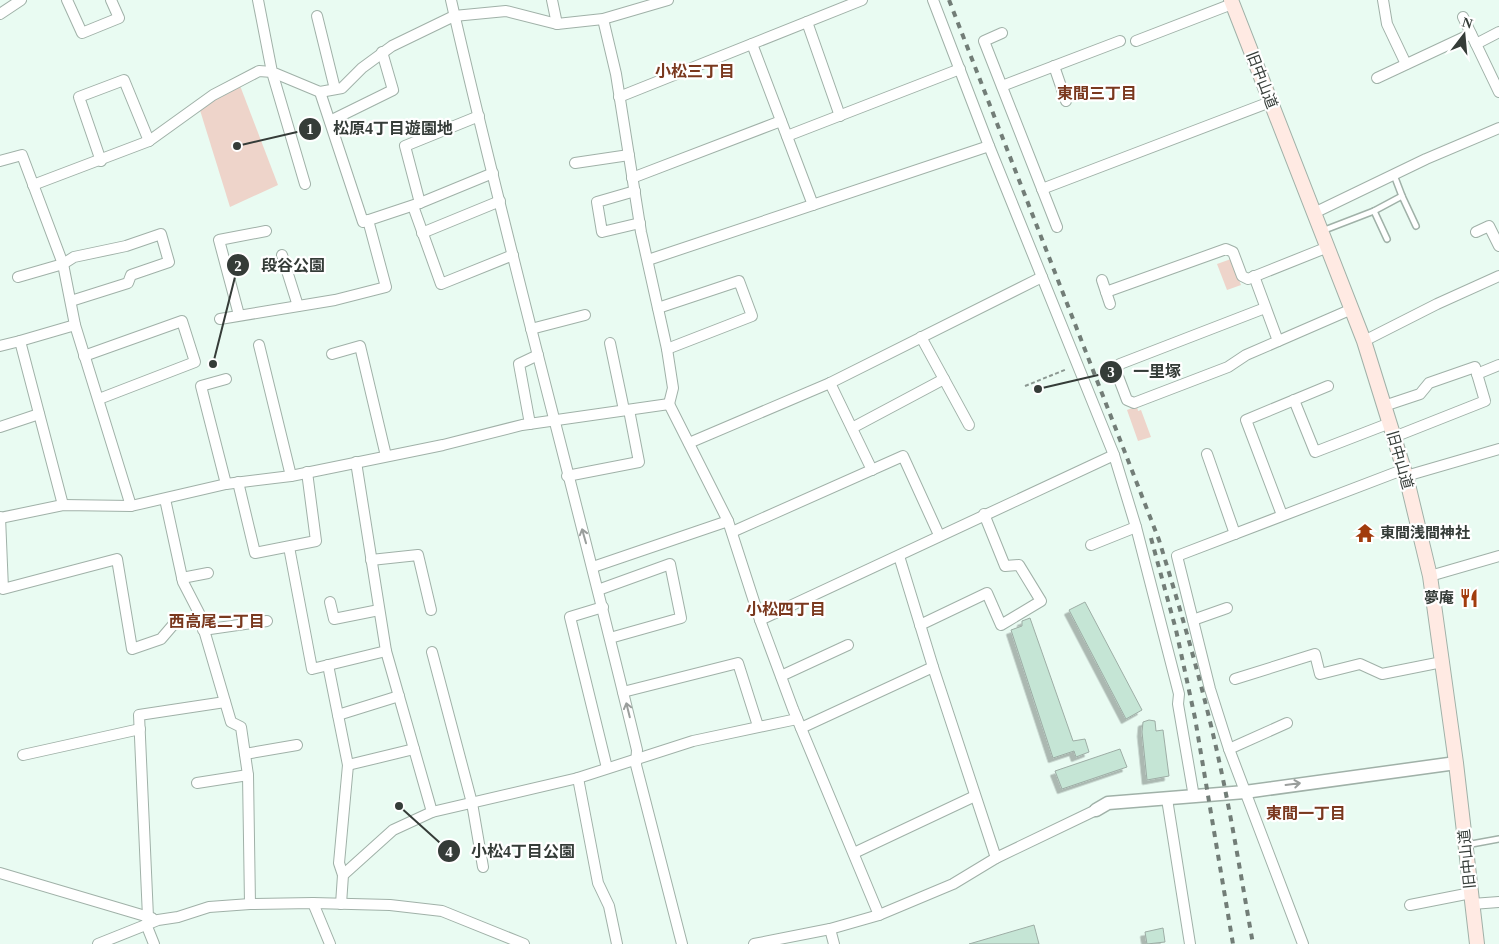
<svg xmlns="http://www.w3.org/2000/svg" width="1499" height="944" font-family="'Times New Roman','Noto Sans JP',serif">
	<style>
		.green { fill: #eed4ca }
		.building { fill: #c5e5d5; stroke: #9dada5; filter: url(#shadow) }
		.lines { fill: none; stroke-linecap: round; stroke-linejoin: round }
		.service-casing { stroke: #a0b1a8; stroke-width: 8 }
		.minor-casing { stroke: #a0b1a8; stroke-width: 12 }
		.tertiary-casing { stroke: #a0b1a8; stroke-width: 15 }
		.secondary-casing { stroke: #a0b1a8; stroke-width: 16 }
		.path { stroke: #8b9791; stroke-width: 2; stroke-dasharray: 4 2.5; stroke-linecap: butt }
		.service { stroke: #fff; stroke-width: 5 }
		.minor { stroke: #fff; stroke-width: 10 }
		.tertiary { stroke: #fff; stroke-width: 12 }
		.secondary { stroke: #ffeae3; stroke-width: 14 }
		.rail { stroke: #727d77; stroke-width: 4; stroke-dasharray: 6 6; stroke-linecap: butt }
		.oneway { stroke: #9a9e9c }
		.labels { text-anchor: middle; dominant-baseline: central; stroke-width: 4.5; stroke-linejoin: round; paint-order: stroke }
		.street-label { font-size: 15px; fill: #353c38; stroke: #fff }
		.poi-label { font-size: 15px; font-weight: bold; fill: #353c38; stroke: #fff; text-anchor: start }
		.neighbourhood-label { font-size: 16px; font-weight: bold; fill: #7a381e; stroke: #fff }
		.leader { fill: none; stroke: #353c38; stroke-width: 2 }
		.callout-dot { fill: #353c38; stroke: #fff; stroke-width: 2 }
		.mark-label { font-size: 15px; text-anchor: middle; font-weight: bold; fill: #fff }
		.callout-label { font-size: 16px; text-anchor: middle; font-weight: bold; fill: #353c38; stroke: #fff; stroke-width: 4.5; stroke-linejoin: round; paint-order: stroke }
	</style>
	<defs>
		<filter id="shadow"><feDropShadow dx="-4.5" dy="4.5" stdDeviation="0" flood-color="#0004"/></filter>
	</defs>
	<rect width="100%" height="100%" fill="#e9fbf2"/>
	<g class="green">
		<polygon points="239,83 278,185 230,207 199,107"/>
		<polygon points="1231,259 1241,285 1227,290 1217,264"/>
		<polygon points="1137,406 1138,411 1141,410 1151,437 1138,441 1127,410"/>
	</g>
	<g class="building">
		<polygon points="1085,602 1142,710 1126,719 1069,610"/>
		<polygon points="1030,618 1073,741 1085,739 1089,752 1076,757 1074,751 1053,758 1011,630 1022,626 1022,621"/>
		<polygon points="1149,720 1155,721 1156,731 1163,730 1169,776 1147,780 1142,732 1143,722"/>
		<polygon points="1120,749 1127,767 1062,789 1055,771"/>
		<polygon points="1034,925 1039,944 969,944"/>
		<polygon points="1163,928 1165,942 1147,944 1145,932"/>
	</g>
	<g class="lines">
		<g class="service-casing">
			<g id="service">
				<polyline points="1394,175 1402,196"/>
				<polyline points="1374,211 1387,239"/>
				<polyline points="1322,231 1374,211 1402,196 1416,226"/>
				<polyline points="1466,845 1499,839"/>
			</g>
		</g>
		<g class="minor-casing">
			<g id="minor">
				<polyline points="67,0 82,33 119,18 111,0"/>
				<polyline points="258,0 272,72 320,92 342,88 362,68 392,46 454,16 506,11 557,24 603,19 668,0"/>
				<path d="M451 0C508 251 577 499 637 750L636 765 682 944"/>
				<polyline points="552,0 557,24"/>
				<polyline points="933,0 989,146 1114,455 1136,527 1179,694 1178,704 1194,797"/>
				<polyline points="1383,0 1387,24 1406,64"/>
				<polyline points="0,14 21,0"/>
				<polyline points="317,16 335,89"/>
				<polyline points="1463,17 1499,92"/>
				<polyline points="603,19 616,74 641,232 667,349 673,388 669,404"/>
				<polyline points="807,22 840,116"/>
				<polyline points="1002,33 984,41 1057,227"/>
				<polyline points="1136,41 1232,4"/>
				<polyline points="752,44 813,205"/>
				<polyline points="1476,44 1499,32"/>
				<polyline points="1054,66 1066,101"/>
				<polyline points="1377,78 1471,34"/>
				<polyline points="1002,86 1120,41"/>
				<polyline points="320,92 363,222 420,203 493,173"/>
				<polyline points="619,97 862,0"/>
				<polyline points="330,121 393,90 382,52"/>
				<polyline points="787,136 960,69"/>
				<polyline points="0,161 22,155 63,264 75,325 131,506"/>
				<polyline points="101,161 79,97 124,80 149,141"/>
				<polyline points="575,163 629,155"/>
				<polyline points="632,178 781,121"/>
				<polyline points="33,185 149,141 213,95 259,71 272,72 305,184"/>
				<polyline points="1042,189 1270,102"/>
				<polyline points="635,191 597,202 602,232 640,223"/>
				<polyline points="420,203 405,146 479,116"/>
				<polyline points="413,206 441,284 513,255"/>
				<polyline points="1314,213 1426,159 1499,128"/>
				<polyline points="1476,232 1489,226 1499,246"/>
				<polyline points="422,233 500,201"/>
				<polyline points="282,255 298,306"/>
				<polyline points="648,260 989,146"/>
				<polyline points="1254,276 1278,341"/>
				<polyline points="18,277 63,264 74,257 126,246 161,234 169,262 131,275 128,283 71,301"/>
				<polyline points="1102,280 1110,304"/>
				<polyline points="1106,292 1226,249 1233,252 1242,276 1248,279 1328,247"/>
				<polyline points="658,308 739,281 752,316 667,349"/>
				<polyline points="1265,308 1120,364 1116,371 1127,400 1134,403 1228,367 1246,355 1352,309"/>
				<polyline points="239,315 219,240 266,231"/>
				<polyline points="220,319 335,300 386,287 368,220"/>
				<polyline points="531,329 585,315"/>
				<polyline points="921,337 969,425"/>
				<polyline points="20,341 75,325"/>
				<polyline points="1364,341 1437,304 1499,276"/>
				<polyline points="610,343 624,410"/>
				<polyline points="259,345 291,476"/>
				<polyline points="0,346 20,341 63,505"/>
				<polyline points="332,354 360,346 386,456"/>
				<polyline points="84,356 182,321 195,362 99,399"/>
				<polyline points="1477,374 1499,365"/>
				<polyline points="226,379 201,386 226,484"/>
				<polyline points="830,383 872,470"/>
				<polyline points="1294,400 1315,452 1390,423"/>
				<polyline points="669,404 728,521 760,620 793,709 879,915"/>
				<polyline points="1384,406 1420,394 1429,383 1475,367 1485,401 1394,437"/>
				<polyline points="530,424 519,364 538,355"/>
				<polyline points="0,427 39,414"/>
				<polyline points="852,428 944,379"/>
				<polyline points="689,443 830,383 1042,277"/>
				<polyline points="1207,454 1235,534"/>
				<polyline points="356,462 386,651 432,812"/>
				<polyline points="567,476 639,462 629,410"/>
				<polyline points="238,482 255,553 316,541 307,472"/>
				<polyline points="165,499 183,582 199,613 231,722 241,727 248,775 250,904"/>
				<polyline points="1282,515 1246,420 1328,386"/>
				<polyline points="0,517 3,589 117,559 132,649 161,639 173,625 200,619"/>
				<polyline points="0,518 63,505 131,506 226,484 291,476 443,445 522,425 669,404"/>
				<polyline points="732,532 903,456 939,535"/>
				<polyline points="1091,545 1136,527"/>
				<polyline points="289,547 312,669 386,651"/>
				<polyline points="899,556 933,667 996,858"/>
				<polyline points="371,560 418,555 431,610"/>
				<polyline points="593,567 728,521"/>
				<polyline points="1430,576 1499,556"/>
				<polyline points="182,578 208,573"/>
				<polyline points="598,590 670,564 681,618 610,638"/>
				<polyline points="330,602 334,619 379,610"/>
				<polyline points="603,607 570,617 607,768"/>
				<polyline points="760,620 1114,455"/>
				<polyline points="1193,620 1227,608"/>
				<polyline points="920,625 987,593 1001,625 1041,601 1019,565 1005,566 984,514"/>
				<polyline points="203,630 267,621"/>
				<polyline points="432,652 472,803 483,867"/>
				<polyline points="328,665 348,765 339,863 343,875"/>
				<polyline points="781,676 848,645"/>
				<polyline points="1235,679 1315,654 1320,674 1360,664 1382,674 1442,662"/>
				<polyline points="623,692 738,663 758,726"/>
				<polyline points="338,715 399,696"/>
				<polyline points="801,728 933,667"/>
				<polyline points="1229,749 1287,723"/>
				<polyline points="245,754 297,745"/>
				<polyline points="23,755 140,729"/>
				<polyline points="348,765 414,749"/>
				<polyline points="578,778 598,883 609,906 617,944"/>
				<polyline points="197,783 248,775"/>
				<polyline points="1167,799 1190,944"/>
				<polyline points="854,853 975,796"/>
				<polyline points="0,873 152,918"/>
				<polyline points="313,903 330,944"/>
				<polyline points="341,904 343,875 393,830 432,812 578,778 693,741 797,719"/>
				<polyline points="1472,904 1499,902"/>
				<polyline points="1410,905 1471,893"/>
				<polyline points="148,917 139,715 225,702"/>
				<polyline points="146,924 154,944"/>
				<polyline points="830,929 834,944"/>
				<polyline points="98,944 158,920 178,917 209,907 250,904 313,903 390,905 442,911 524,944"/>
				<polyline points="754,944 830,929 879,915 953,884 996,858 1096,810"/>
				<polyline points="1303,944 1229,749 1210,689 1177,556 1397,472 1406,476 1499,449"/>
			</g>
		</g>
		<g class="tertiary-casing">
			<polyline id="tertiary" points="1096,810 1108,803 1245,792 1456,763"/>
		</g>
		<g class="secondary-casing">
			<polyline id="secondary" points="1231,0 1364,341 1406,476 1430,576 1456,763 1477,944"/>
		</g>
		<polyline class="path" points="1025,386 1067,369"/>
		<use href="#service" class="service"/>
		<use href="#minor" class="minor"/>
		<use href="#tertiary" class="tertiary"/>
		<use href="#secondary" class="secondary"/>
		<g class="rail">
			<path d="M949 0 1159 540C1185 624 1209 708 1226 794 1236 844 1244 894 1253 944"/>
			<polyline points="1151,538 1176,630 1195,718 1233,944"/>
		</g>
	</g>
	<defs><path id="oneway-shaft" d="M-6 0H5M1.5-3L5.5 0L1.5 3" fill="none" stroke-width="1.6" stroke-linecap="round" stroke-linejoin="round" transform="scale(1.25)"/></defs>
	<g class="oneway">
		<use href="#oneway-shaft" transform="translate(584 536) rotate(-106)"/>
		<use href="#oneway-shaft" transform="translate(628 710) rotate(-104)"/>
		<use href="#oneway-shaft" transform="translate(1293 784) rotate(-7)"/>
	</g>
	<defs>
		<g id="temple-bare" transform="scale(1.5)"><path d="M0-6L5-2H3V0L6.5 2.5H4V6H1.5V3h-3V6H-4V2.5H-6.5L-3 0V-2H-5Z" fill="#a13c0d" stroke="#fff" stroke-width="2.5" paint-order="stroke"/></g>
		<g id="restaurant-bare" transform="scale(1.5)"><path d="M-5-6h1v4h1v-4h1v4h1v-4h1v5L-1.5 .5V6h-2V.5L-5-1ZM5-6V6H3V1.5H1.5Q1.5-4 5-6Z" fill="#a13c0d" stroke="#fff" stroke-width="2.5" paint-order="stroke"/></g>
	</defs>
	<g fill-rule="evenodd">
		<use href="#temple-bare" x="1365" y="533"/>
		<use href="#restaurant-bare" x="1469" y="598"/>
	</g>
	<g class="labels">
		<g class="street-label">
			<text transform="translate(1262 80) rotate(69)">旧中山道</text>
			<text transform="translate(1400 460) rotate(74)">旧中山道</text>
			<text transform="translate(1467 859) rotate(-96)">旧中山道</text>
		</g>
		<g class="poi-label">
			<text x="1380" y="533">東間浅間神社</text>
			<text x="1454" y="598" text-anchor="end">夢庵</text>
		</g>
		<g class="neighbourhood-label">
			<text x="695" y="71">小松三丁目</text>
			<text x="1097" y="93">東間三丁目</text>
			<text x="786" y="609">小松四丁目</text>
			<text x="217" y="621">西高尾二丁目</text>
			<text x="1306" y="813">東間一丁目</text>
		</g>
	</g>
	<path class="leader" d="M237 146L310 129M213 364L238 265M1038 389L1111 372M399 806L449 851"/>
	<g class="callout-dot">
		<circle cx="237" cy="146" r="5"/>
		<circle cx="213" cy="364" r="5"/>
		<circle cx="1038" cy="389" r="5"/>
		<circle cx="399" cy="806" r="5"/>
		<circle cx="310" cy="129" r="12"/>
		<circle cx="238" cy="265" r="12"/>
		<circle cx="1111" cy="372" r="12"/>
		<circle cx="449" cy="851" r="12"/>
	</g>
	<g class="mark-label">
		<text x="310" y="134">1</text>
		<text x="238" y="271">2</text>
		<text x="1111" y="377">3</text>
		<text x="449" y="857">4</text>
	</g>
	<g class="callout-label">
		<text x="393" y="134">松原4丁目遊園地</text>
		<text x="293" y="271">段谷公園</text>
		<text x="1157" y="377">一里塚</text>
		<text x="523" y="857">小松4丁目公園</text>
	</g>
	<g transform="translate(1464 35) rotate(16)" stroke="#ffffff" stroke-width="4" paint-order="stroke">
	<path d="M0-4L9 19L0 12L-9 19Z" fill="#353c38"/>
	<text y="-8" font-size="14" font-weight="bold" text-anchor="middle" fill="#353c38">N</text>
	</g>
</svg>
